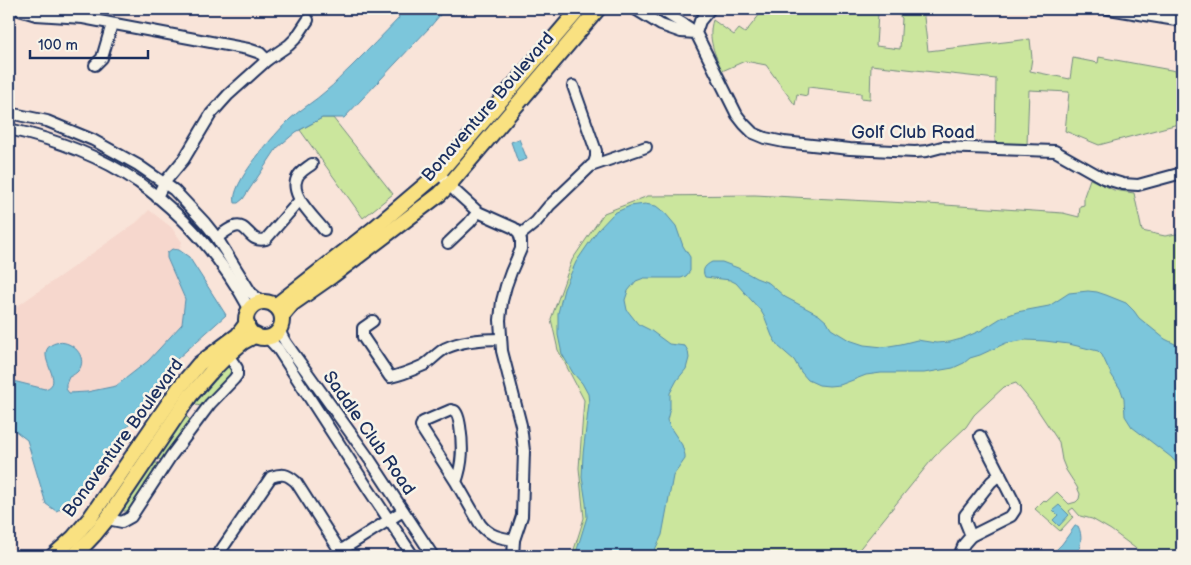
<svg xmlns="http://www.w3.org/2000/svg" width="1191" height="565" font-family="'Balsamiq Sans',sans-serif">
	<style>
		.built { fill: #f6d7cd }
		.green { fill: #cbe69d; stroke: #738a7e }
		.water { fill: #7bc6db; stroke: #558aa9 }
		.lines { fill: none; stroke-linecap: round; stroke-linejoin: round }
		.minor-casing { stroke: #1b2f5e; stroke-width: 14 }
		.major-casing { stroke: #1b2f5e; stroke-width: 18 }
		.minor { stroke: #f7f3e8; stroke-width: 10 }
		.major { stroke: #f9e181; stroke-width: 14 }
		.labels { text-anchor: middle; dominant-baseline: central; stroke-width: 5; stroke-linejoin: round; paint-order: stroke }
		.street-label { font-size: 18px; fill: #1b2f5e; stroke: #f7f3e8 }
	</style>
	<rect width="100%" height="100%" fill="#f9e4d9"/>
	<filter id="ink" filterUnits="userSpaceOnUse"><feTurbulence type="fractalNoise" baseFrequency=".02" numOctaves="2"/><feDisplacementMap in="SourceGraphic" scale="10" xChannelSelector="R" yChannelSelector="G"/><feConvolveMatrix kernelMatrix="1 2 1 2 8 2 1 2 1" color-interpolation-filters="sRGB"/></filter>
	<g filter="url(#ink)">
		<polygon class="built" points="149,210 171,227 182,242 179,250 175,249 167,258 185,299 182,324 148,361 116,386 87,392 69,393 66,389 67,380 69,377 75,374 81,366 80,354 73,347 53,378 51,385 48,388 45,389 9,380 9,312 137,222"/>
		<g class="green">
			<path d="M764 9H872L878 13 876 46 900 49 902 18 895 12 898 9H923L928 51 1030 39 1032 58 1030 71 1070 79 1073 58 1098 63 1099 57 1182 72V123L1099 145 1065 131 1069 92 1029 90 1027 145 995 144 996 79 871 65 870 99 861 98V93L808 87 807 96 797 94 795 105 766 65 745 61 722 71C715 54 707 39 713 20L734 35 739 29 745 33Z"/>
			<polygon points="322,118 333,118 393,194 363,218 300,130"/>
			<polygon points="1090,179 1114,190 1134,193 1142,231 1165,236 1182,233 1182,555 1148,554 1139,551 1111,530 1092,519 1080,516 1073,508 1069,511 1073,517 1060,531 1035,509 1044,500 1046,502 1057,492 1069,504 1076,502 1079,499 1080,494 1077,487 1066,470 1062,460 1059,442 1035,406 1016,383 1004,387 974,415 966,427 934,457 857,552 852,556 572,556 584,518 579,468 584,400 558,350 551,319 572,260 604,213 648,196 755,195 945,205 1063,213 1079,217 1080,206 1084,205 1084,196"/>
			<polygon points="227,367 231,368 232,372 207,404 201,406 196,405 195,401 197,398 212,381 217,379 217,374"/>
			<path d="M183 417H187L192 422C189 426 184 428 181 433 175 442 172 453 162 460L158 459V456L162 450 163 443 176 426 179 425V421Z"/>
			<polygon points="154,463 158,463 159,467 156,470 153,470 154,475 145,483 144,490 130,511 124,511 122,510 123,504 127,502 130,496 149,468 152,468"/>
		</g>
		<g class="water">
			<path d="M383 9H445L430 27 344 118H322L296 132 277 148 243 199 238 203H235C229 184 276 133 290 119 301 109 315 101 326 91 335 84 342 75 351 67 367 51 383 35 399 18L397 12Z"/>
			<polygon points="519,139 527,159 518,162 511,142"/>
			<polygon points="645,204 656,206 665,213 676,226 683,246 690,257 690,271 686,276 681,278 644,278 636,281 628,291 625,300 627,310 638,324 650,330 669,344 685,346 688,351 689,358 686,369 677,380 670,393 670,408 667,420 670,427 682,445 685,455 685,459 673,476 662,535 652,556 575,556 587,517 586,503 582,477 583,454 589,403 588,394 582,383 573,373 562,354 558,335 558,313 564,289 576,262 598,230 614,213 630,206"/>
			<path d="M172 249 179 250 189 257 226 315 177 359 78 495 68 506 56 511 46 504 27 440 9 426V380L45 389C67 383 34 356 51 345 71 333 98 365 69 377L66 384V389L69 393 87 392 116 386 148 361 182 324 185 299 167 258V253Z"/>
			<path d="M712 262H722L738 268 756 278 769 283 785 297 819 315 827 322 831 329 849 340 864 345 883 347 901 344 917 340 936 343 950 342 961 339 982 330 1001 318 1017 312 1049 306 1069 293 1088 291 1097 292 1106 295 1126 303 1134 311 1139 318 1165 339 1175 344 1182 346V469L1171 457 1132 427 1125 416 1124 399 1121 390 1111 374 1102 355 1098 351 1069 344 1045 341 1026 340 1006 343 980 355 970 358 964 363 953 368 924 373H881L866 375 840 385 829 386 819 385 808 380 801 372 794 360 778 346 772 336 765 318 761 311 736 283 730 280 705 277C701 269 706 265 712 262Z"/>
			<polygon points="1059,505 1069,515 1059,526 1053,520 1058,515 1053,510"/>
			<path d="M1075 526H1078C1083 535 1081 548 1076 556H1050L1062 544Z"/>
		</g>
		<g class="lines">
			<g class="minor-casing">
				<g id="minor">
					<polyline points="16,9 36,15 83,18 248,49 260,53 267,60"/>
					<polyline points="635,9 661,25 681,32 696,33"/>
					<path d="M660 9C671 18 685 23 696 33"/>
					<polyline points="710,9 700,21 696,33 737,115 744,124 753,133 765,138 784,142 850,149 915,152 927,151 942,147 1055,151 1103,178 1123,184 1138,185 1182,173"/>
					<polyline points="1109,9 1182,21"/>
					<polyline points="95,65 102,58 112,24"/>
					<polyline points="9,113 47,121 93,140 138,165 174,190 205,223 217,238 251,293 263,303"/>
					<path d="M9 129C54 139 100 156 138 182 184 215 223 260 250 310"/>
					<path d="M312 164C307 168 299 172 297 178 289 195 314 217 324 230"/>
					<polyline points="591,166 646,147"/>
					<polyline points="439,173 456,192 478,212 514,228 519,233 521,240 521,249 511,272 506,286 502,301 500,320 502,351 521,425 524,451 522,516 514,540 513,556"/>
					<polyline points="157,197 164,183 184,159 211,114 228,95 267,60 289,45 296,38 308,20"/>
					<polyline points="520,235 536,222 549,206 594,163 596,157 596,151 573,86"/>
					<path d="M217 238C222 234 228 229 234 227 249 222 248 244 266 239L300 200"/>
					<polyline points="448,243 469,223 478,212"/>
					<path d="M373 321 363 328V337L390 377C402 375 413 370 424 365 432 360 438 352 446 348 461 341 484 339 501 339"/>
					<polyline points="280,329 282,336 286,343 370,460 433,556"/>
					<polyline points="267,337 278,349 369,490 413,556"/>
					<path d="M456 482C463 463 463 446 460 426 459 421 459 416 455 411L451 410 423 422 421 426 422 429 456 482 480 524C489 536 500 538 514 540"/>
					<polyline points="107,519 122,522 131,517 171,456 210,404 234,379 237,375 237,368 228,355"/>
					<polyline points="971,536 965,521 965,515 991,482 1000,474"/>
					<path d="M217 556 271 477C283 473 287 474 296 482L340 551"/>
					<polyline points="336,556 340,551 403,511"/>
					<polyline points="959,556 964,544 971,536 1011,516 1015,510 1015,504 980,436"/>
				</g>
			</g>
			<g class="major-casing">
				<g id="major">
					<circle cx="264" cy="320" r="18"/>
					<polyline points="275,306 372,230 439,173 579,9"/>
					<polyline points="282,316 292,304 332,276 440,194 449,185 598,9"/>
					<polyline points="53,556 73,538 90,518 179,388 199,364 238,335 247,323"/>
					<polyline points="74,556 94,535 107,519 190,396 210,373 228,355 243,342 256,335"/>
				</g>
			</g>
			<use href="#minor" class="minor"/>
			<use href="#major" class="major"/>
		</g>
	</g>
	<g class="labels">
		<g class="street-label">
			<text transform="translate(488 107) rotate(-49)">Bonaventure Boulevard</text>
			<text x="913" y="132">Golf Club Road</text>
			<text transform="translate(369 433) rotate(55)">Saddle Club Road</text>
			<text transform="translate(123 438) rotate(-54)">Bonaventure Boulevard</text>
		</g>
	</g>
	<rect width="1191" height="565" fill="none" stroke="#f7f3e8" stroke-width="30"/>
	<rect x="15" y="15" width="1161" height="535" fill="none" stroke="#1b2f5e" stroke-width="2" filter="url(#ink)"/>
	<path d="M30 50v8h118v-8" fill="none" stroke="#1b2f5e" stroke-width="2.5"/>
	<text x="38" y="50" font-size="15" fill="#1b2f5e" stroke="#f7f3e8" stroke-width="4" paint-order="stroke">100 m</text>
</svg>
